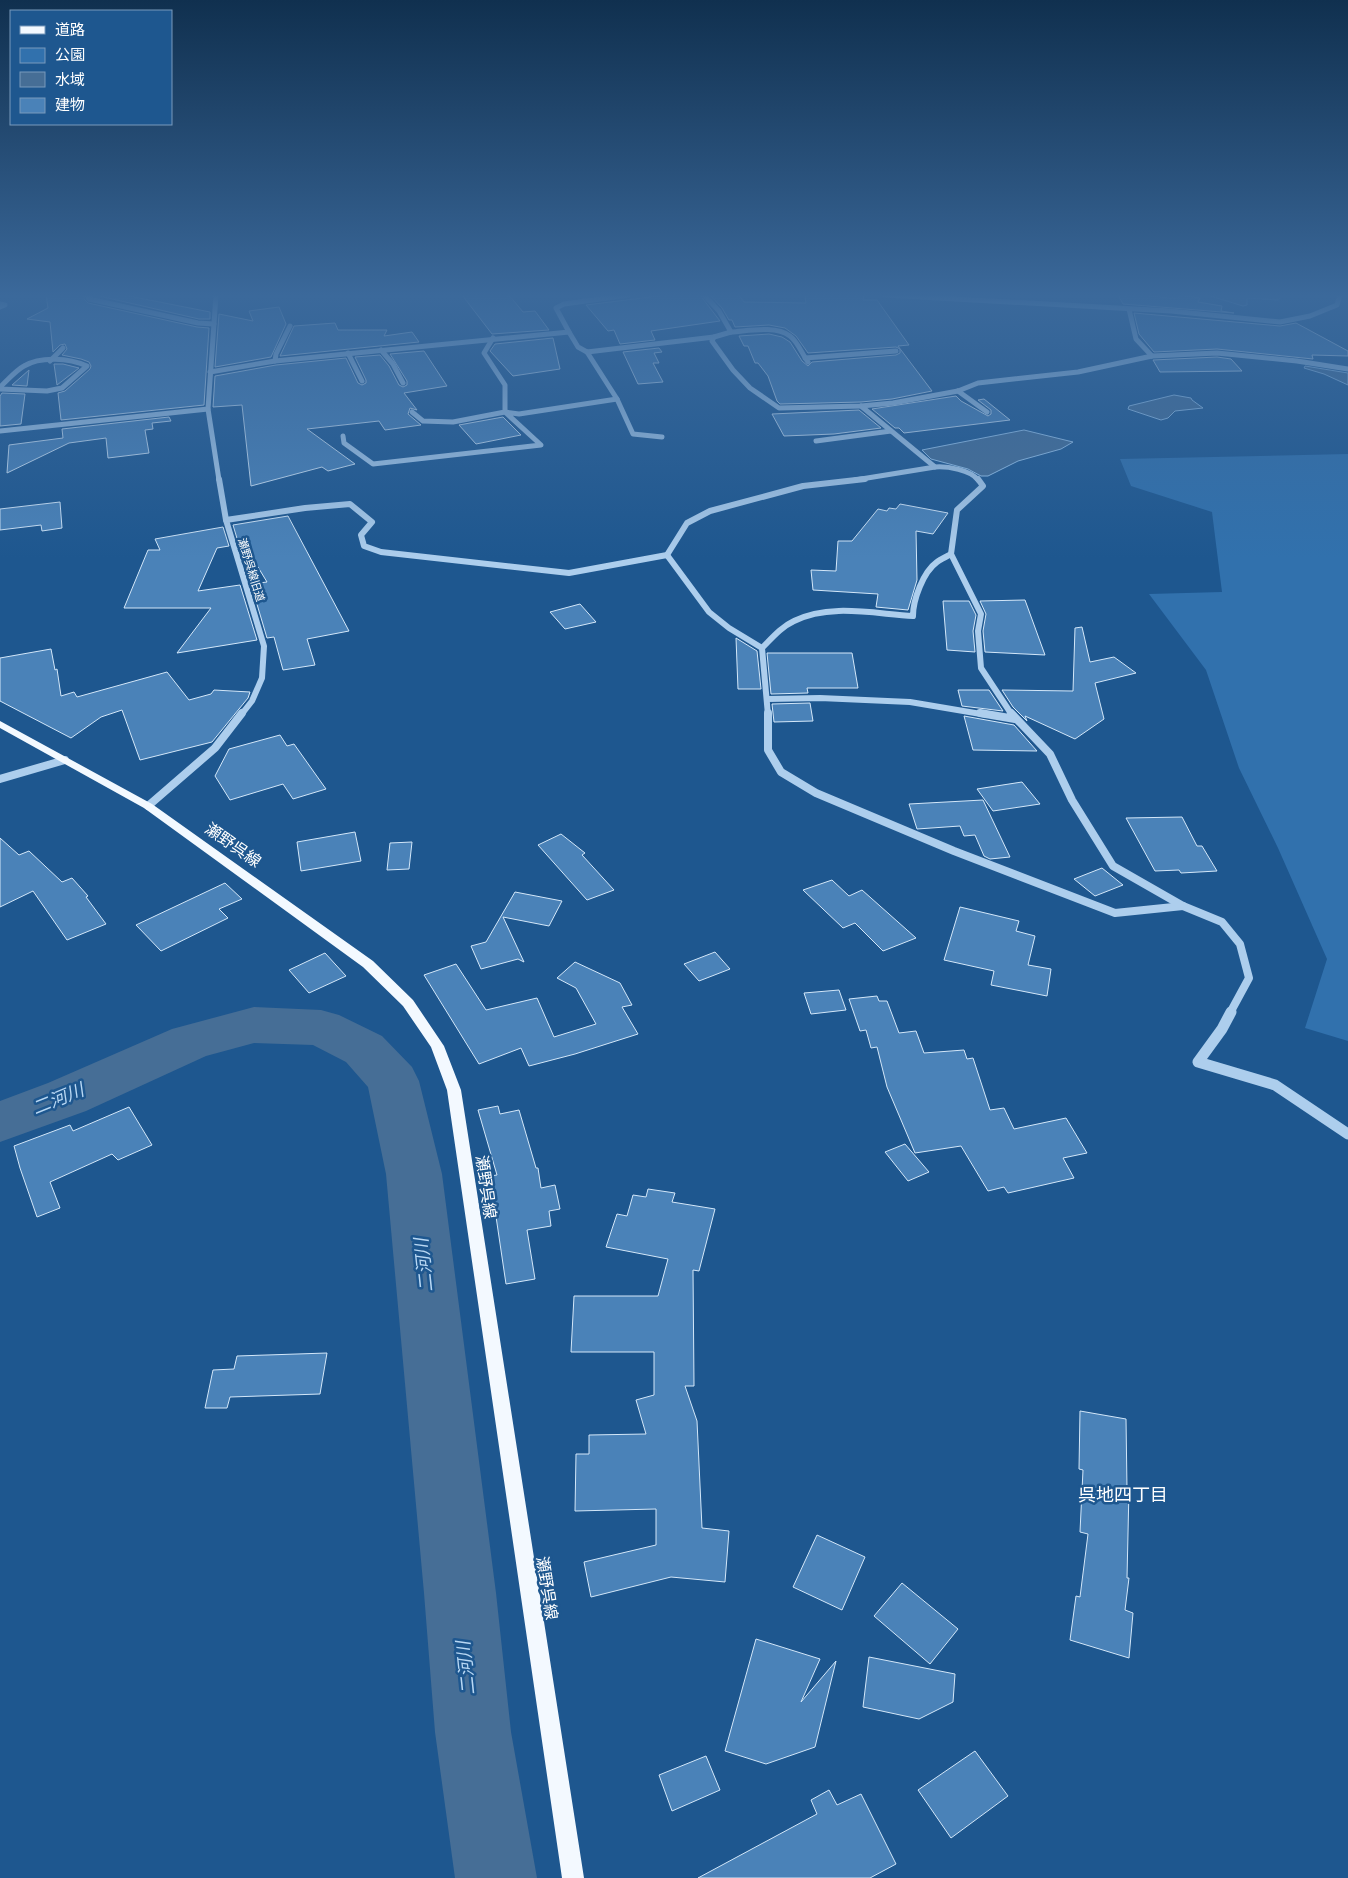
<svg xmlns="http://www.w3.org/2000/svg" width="1348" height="1878" font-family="Karla,'Noto Sans JP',sans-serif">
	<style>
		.green { fill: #3171ad }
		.water { fill: #466e96; stroke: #a0caef }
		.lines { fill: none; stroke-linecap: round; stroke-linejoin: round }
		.river { fill: #466e96; fill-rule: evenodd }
		.building { fill: #4a82b8; stroke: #d3e7f9 }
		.minor-far3 { stroke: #adceed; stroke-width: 5 }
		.minor-far2 { stroke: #adceed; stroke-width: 6 }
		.minor-far1 { stroke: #adceed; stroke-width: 8 }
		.minor { stroke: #adceed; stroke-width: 11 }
		.major { fill: #f3f9ff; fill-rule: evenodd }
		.labels { text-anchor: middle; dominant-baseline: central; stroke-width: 5; stroke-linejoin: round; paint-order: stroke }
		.far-street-label { font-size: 11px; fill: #fff; stroke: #1e578f }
		.near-street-label { font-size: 16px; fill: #fff; stroke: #1e578f }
		.near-water-label { font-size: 18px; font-style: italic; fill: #b9d8f4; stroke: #1e578f }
		.near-neighbourhood-label { font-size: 18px; fill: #fff; stroke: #1e578f }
	</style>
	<rect width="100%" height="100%" fill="#1e578f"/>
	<polygon class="green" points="1348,454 1348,1041 1305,1028 1327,959 1278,848 1239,768 1206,670 1149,594 1222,592 1212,512 1131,486 1120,459"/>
	<g class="water">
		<polygon points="1207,295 1282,295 1283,296 1278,300 1247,298 1247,305 1243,306"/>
		<polygon points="1305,366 1348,373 1348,385 1324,374 1304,368"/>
		<polygon points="1174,395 1191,398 1192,400 1203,408 1175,411 1168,418 1161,420 1128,409 1129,406"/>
		<polygon points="1024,430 1073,442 1061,449 1018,461 988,476 981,476 968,469 931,459 922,450"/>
	</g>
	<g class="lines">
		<polygon class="river" points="254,1007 321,1010 339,1015 382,1036 412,1067 419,1081 442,1174 496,1593 511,1732 537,1878 455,1878 435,1732 424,1593 386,1174 368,1087 346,1062 313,1045 254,1043 206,1056 86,1111 0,1142 0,1101 48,1083 172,1029"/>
	</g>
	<g class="building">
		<polygon points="46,295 84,295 84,299 88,303 197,327 209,328 204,405 61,420 58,393 65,391 90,369 91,366 89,362 81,359 62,355 67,349 65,344 60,345 53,352 50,322 27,319 48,308"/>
		<polygon points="95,295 124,295 210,312 210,319 199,319"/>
		<polygon points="462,295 509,295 523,312 535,311 549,330 492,334"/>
		<polygon points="666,295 700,295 720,321 651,331 655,340 620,344 614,330 608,331 586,305"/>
		<polygon points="710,295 739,295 744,302 806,303 805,295 864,295 863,300 877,300 909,345 898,346 932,391 892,399 861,402 780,404 777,401 768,376 758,363 755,363 748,346 744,346 739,336 769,334 782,337 790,342 802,361 808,366 812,362 896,355 900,353 900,349 896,347 808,353 796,336 785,328 769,325 735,327 732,320 729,320 722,308"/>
		<polygon points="1118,295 1145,295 1168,298 1178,298 1180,295 1200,298 1198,302 1222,306 1221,311 1234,313 1123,304"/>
		<polygon points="279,307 286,324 271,357 215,367 219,314 253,321 249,311"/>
		<polygon points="1134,313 1280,326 1296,323 1348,351 1348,356 1312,355 1313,359 1217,349 1154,352 1139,334"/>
		<polygon points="335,323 338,330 387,330 384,336 412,332 419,342 280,356 294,326"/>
		<polygon points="553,338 560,369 513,376 490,351 495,344"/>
		<polygon points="659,348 662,352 654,353 659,363 653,363 663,382 638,384 623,352"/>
		<polygon points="424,351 447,386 404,393 417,410 410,408 408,414 421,425 385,430 379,421 307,429 355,464 328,471 322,467 251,486 242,405 213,407 215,376 276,365 346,358 358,383 362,385 366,383 366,380 355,357 380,355 389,366 399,385 403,387 407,385 407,381 390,354"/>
		<polygon points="1217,357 1231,359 1242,371 1160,372 1153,360"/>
		<polygon points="54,364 63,364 79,368 57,385"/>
		<polygon points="29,370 27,386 12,385"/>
		<polygon points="2,393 25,394 21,424 0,426 0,396"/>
		<polygon points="956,396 961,401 988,416 991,414 991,410 978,400 984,399 1010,420 904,433 899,428 895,428 872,409"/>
		<polygon points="859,410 881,428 834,434 784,436 772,414"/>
		<polygon points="169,417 171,421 152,423 153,429 145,430 149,453 108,458 106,438 69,443 7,473 9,445 63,438 62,429"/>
		<polygon points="503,417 521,435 476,444 459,425"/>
		<polygon points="60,502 62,528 42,531 41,525 0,530 0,509"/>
		<polygon points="900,504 948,513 933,534 916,531 917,580 908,610 876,607 878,594 813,590 811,570 836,571 838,541 852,541 878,509 887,511 889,508 896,509"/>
		<polygon points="288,516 349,631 307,639 315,665 283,670 274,637 267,638 251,584 267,582 244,544 239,545 233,525"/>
		<polygon points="223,527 229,546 217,548 198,591 240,585 257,640 177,653 211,608 124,608 148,550 160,550 155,539"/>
		<polygon points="1025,600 1045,655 985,652 983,631 986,614 980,601"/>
		<polygon points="943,601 969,601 976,615 973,631 975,652 947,650"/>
		<polygon points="580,604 596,622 565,629 550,612"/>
		<polygon points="1082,627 1090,662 1114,657 1136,673 1095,683 1104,719 1075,739 1025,716 1027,721 1013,707 1002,690 1073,691 1075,628"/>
		<polygon points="736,638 757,651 761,689 738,689"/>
		<polygon points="51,649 55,670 57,669 61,696 74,692 77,697 167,672 189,700 211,694 214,690 250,692 248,698 212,742 140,760 122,710 101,717 71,738 0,701 0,658"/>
		<polygon points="767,653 852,653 858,688 807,688 808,693 771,694"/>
		<polygon points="958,690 989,690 1003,711 962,706"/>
		<polygon points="810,703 813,721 774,722 772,704"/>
		<polygon points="964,716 1014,725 1037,751 973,750"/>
		<polygon points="280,735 287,746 294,744 326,789 293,799 283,784 230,800 215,776 229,749"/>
		<polygon points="1022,782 1040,804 993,811 977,789"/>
		<polygon points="983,800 1010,857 990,859 984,856 975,835 964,836 960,826 917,829 909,804"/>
		<polygon points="1182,817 1197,846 1202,846 1217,871 1181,873 1179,870 1155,871 1126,818"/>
		<polygon points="355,832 361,861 301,871 297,842"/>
		<polygon points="561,834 585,853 582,855 614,890 587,900 538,845"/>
		<polygon points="0,838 19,855 29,851 62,882 72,878 88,896 86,897 106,924 67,940 33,891 0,907"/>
		<polygon points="412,842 409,869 387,870 390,843"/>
		<polygon points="1102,868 1123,885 1095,896 1074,879"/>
		<polygon points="832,880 849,896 862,890 916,938 883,951 855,923 843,928 803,890"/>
		<polygon points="225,883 242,899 219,909 228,918 161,951 136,925"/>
		<polygon points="515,892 562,901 549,926 503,917 524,962 518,959 481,969 471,946 486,942"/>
		<polygon points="960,907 1019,921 1016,931 1035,936 1028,965 1051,969 1047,996 991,985 994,971 944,960"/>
		<polygon points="715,952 730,969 699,981 684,964"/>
		<polygon points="325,953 346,976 309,993 289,970"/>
		<polygon points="575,962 620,983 632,1005 622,1007 638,1034 575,1054 529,1066 521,1048 479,1064 424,975 456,964 486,1010 537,998 554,1037 596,1024 576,988 557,978"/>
		<polygon points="839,990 846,1010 811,1014 804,993"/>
		<polygon points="877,996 879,1001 887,1001 899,1033 916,1031 924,1053 964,1050 967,1059 973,1058 990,1110 1004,1108 1014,1129 1066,1118 1087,1153 1063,1158 1074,1178 1008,1193 1004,1187 988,1191 961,1146 915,1153 887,1087 877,1047 871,1048 866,1030 860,1031 849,999"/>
		<polygon points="498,1106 500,1114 519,1110 536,1168 538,1168 541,1188 555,1185 560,1209 549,1211 551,1226 527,1230 535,1279 506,1284 490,1176 497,1175 478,1110"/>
		<polygon points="129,1107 152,1145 118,1160 112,1154 50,1182 60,1208 37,1217 20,1168 14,1146 70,1125 73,1131"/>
		<polygon points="905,1144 929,1172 908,1181 885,1152"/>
		<polygon points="648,1189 675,1193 672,1202 715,1209 699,1271 693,1270 694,1386 685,1386 697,1421 702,1528 729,1531 725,1582 671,1577 591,1597 584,1562 656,1545 656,1509 575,1511 576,1454 589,1454 589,1435 646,1434 636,1400 654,1395 654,1352 571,1352 574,1296 658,1296 668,1259 606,1247 617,1214 627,1216 633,1195 646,1197"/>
		<polygon points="327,1353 320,1394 230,1397 227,1408 205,1408 213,1370 234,1369 237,1356"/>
		<polygon points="1080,1411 1126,1419 1127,1489 1129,1489 1127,1578 1129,1578 1125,1610 1133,1613 1129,1658 1070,1640 1076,1596 1080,1597 1088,1534 1080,1532 1083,1470 1079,1469"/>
		<polygon points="817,1535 865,1557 842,1610 793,1587"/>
		<polygon points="902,1583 958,1629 930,1664 874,1616"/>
		<polygon points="756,1639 820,1659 801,1702 836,1661 815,1747 766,1764 725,1751"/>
		<polygon points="869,1657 955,1674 953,1702 919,1719 863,1707"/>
		<polygon points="975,1751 1008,1796 951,1838 918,1790"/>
		<polygon points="706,1756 720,1790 672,1811 659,1775"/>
		<polygon points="829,1790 837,1805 861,1794 896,1864 870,1878 698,1878 817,1814 811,1800"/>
	</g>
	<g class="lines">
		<g class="minor-far3">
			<polyline points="91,295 88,297 89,299 198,323 214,324"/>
			<polyline points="216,295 208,409 219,480"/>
			<polyline points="704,295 719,311 731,332 714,337 712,341 733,370 750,388 779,408 861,406 893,403 958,391 978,383 1078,372 1152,356 1217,353 1297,361 1348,369"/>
			<polyline points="885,295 1171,311 1280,322 1310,316 1337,305 1340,295"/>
			<polyline points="0,304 5,305 0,307"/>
			<polyline points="1129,309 1136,339 1152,356"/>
			<polyline points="569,332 578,347 587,352 714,337"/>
			<path d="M731 332C748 331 775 325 790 336 798 342 802 354 808 362"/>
			<polyline points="381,350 393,364 403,383"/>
			<polyline points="587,352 617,399 633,434 662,437"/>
			<polyline points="348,353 362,381"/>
			<polyline points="805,358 896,351"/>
			<polyline points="50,361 63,348"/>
			<polyline points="275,361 276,354 290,326"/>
			<polyline points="210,372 275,361 569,332 556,308 564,304 629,295"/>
			<path d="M0 387C8 380 15 371 24 366 41 356 69 358 87 366L62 388 47 391 0 389"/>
			<polyline points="958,391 987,412"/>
			<path d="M861 406 935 467C947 466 971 470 978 480"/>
			<polyline points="412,412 423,421 453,422 505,412 505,385 484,353 493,338"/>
			<polyline points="0,431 208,409"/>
			<polyline points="343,436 344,443 373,464 541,445 505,412 519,414 617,399"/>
			<polyline points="816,441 891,431"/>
			<polyline points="855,480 935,467"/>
		</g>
		<g class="minor-far2">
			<polyline points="219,479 226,520 264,646 262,678 252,701 241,715"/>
			<polyline points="978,479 983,486 957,510 951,554 981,614 978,631 981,668 1012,715"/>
			<polyline points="226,520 305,508 350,504 372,522 361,535 364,546 381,552 569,573 667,555 709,612 729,628 762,648"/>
			<polyline points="667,555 687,523 710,511 803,486 865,479"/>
			<polyline points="768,699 820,698 910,702 987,715"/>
			<path d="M768 715 762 648C772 638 781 627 794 621 830 603 875 614 913 616 913 600 923 572 937 562 941 559 946 557 951 554"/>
		</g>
		<g class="minor-far1">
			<polyline points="768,713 768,750 781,772 816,793 954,851 1115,913 1183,906"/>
			<polyline points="980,713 1015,719"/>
			<polyline points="1011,713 1050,754 1072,800 1113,866 1183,906 1222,922 1240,944 1249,978 1230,1013"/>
			<polyline points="0,779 65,760"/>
			<polyline points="148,806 215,748 242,713"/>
		</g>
		<polyline class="minor" points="1231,1012 1222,1029 1198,1062 1275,1085 1348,1134"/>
		<polygon class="major" points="0,721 152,804 373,961 413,1000 444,1046 461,1090 584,1878 562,1878 447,1090 431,1047 403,1006 363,967 144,808 0,728"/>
	</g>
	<linearGradient id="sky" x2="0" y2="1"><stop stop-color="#10304f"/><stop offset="0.53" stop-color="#3b699b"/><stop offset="1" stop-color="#3b699b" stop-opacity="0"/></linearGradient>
	<rect width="1348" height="558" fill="url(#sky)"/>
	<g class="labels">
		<g class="far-street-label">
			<text transform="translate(251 570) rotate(73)">瀬野呉線旧道</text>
		</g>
		<g class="near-street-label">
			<text transform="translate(233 845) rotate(35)">瀬野呉線</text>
			<text transform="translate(486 1187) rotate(82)">瀬野呉線</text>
			<text transform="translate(547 1588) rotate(81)">瀬野呉線</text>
		</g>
		<g class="near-water-label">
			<text transform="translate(58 1099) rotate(-22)">二河川</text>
			<text transform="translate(424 1265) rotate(-96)">二河川</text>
			<text transform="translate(466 1668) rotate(-96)">二河川</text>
		</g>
		<g class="near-neighbourhood-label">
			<text x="1123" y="1495">呉地四丁目</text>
		</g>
	</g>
	<rect x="10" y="10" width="162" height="115" fill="#1e578f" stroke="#789abc"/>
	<rect x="20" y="26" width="25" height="8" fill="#f3f9ff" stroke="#789abc"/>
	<text x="55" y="35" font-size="15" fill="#ffffff">道路</text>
	<rect x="20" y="48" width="25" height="15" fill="#3171ad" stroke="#789abc"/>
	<text x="55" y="60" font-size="15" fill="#ffffff">公園</text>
	<rect x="20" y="72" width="25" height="15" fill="#466e96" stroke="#789abc"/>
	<text x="55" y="85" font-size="15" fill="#ffffff">水域</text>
	<rect x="20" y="98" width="25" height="15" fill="#4a82b8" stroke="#789abc"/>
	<text x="55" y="110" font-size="15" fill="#ffffff">建物</text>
</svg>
